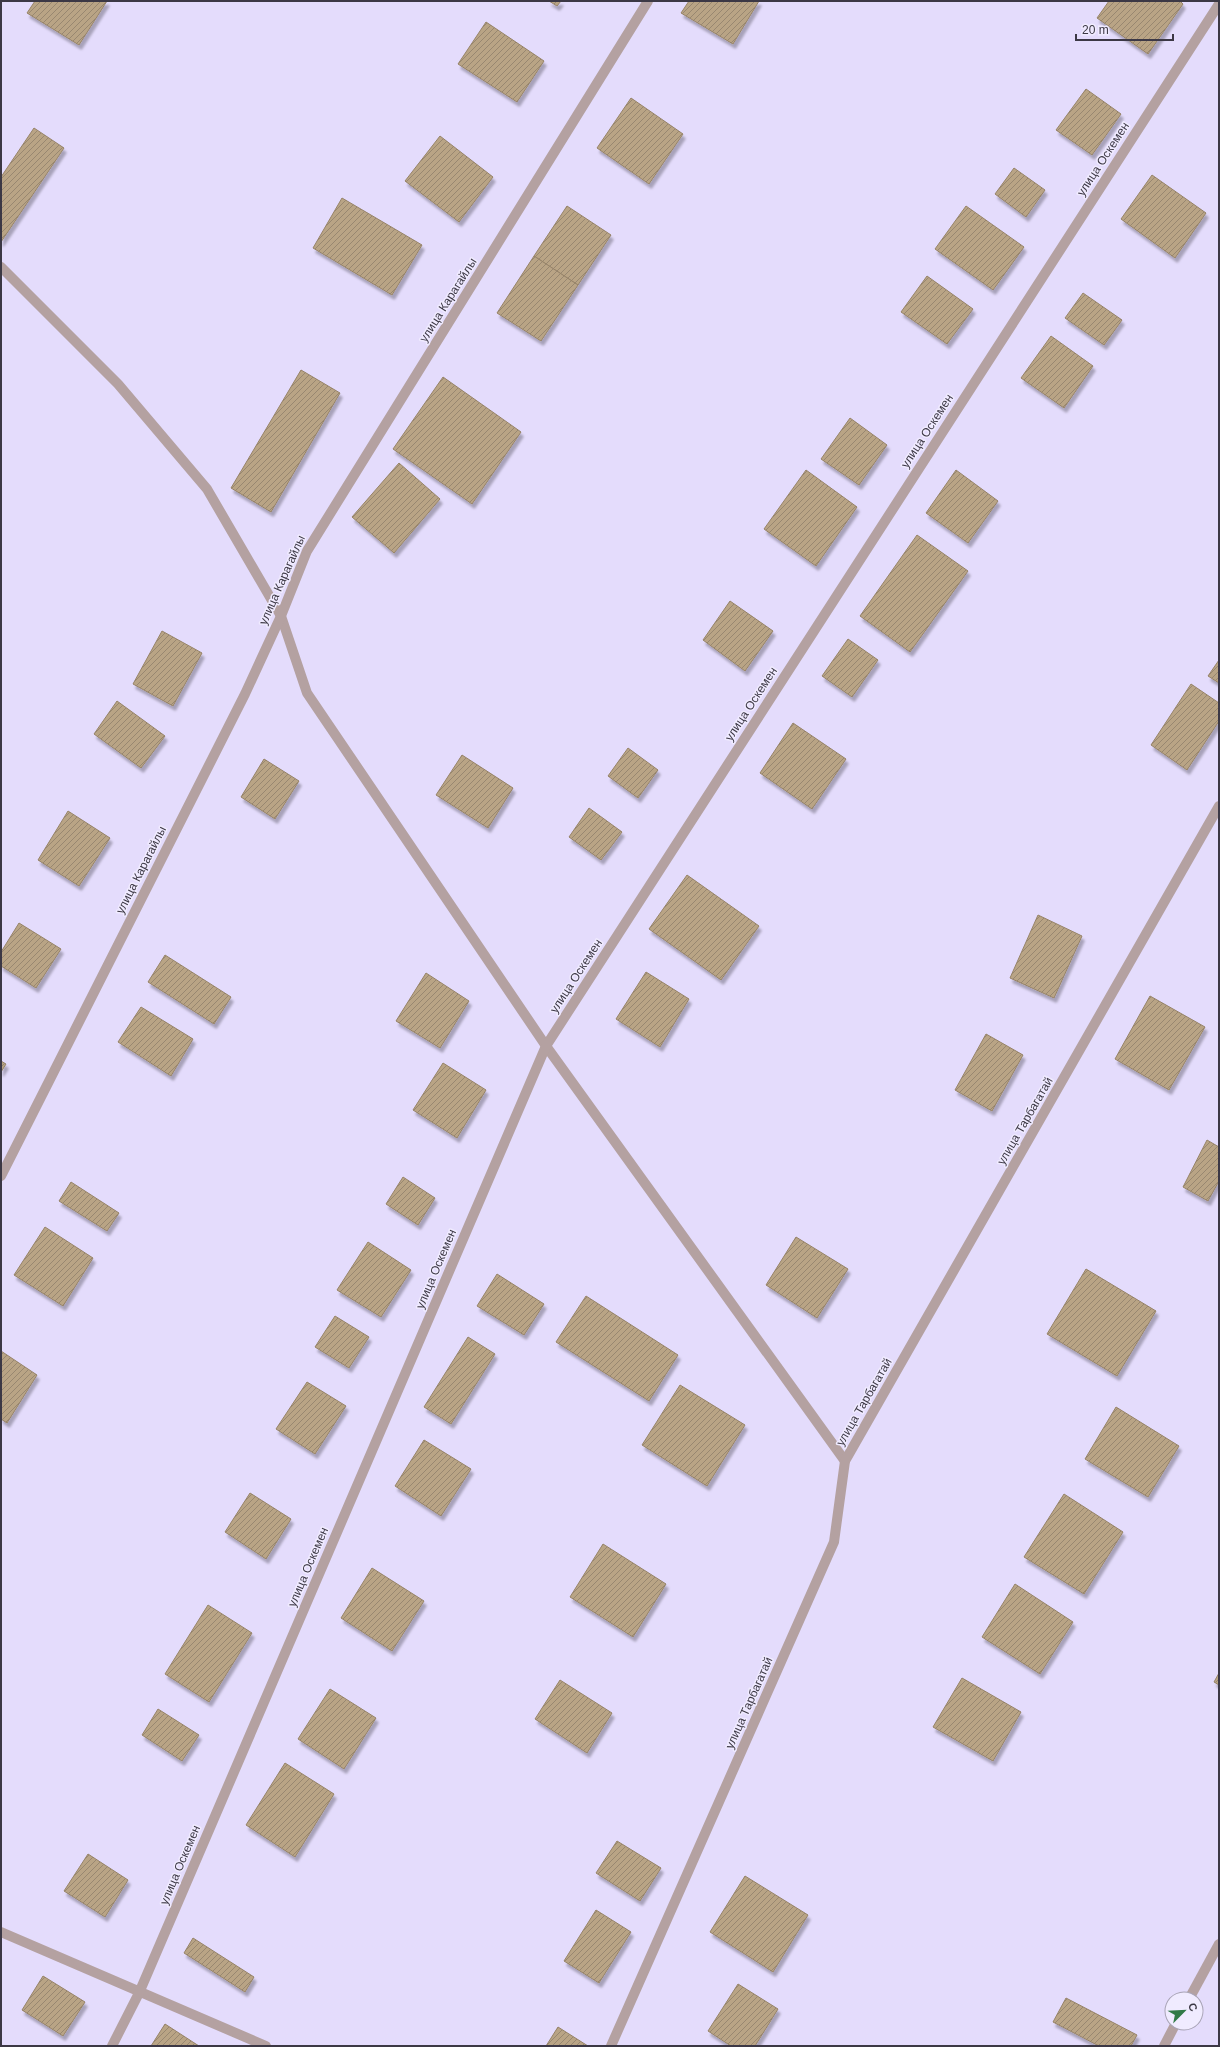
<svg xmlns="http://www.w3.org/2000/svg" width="1220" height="2047" font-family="Helvetica,sans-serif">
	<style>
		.building { fill: url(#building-hatch); stroke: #968368; filter: url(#shadow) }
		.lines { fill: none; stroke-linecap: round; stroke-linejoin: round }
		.minor { stroke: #b4a1a1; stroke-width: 10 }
		.labels { text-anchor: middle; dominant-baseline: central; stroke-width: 3; stroke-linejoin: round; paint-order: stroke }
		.street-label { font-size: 12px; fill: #3c3845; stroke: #f0ebff }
	</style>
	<defs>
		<pattern id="building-hatch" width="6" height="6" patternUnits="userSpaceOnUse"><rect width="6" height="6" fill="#b9a485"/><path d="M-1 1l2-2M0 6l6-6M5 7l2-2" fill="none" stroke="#98876f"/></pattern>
		<filter id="shadow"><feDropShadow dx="2.5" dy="4.5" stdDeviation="1" flood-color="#0004"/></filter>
	</defs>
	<rect width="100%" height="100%" fill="#e4dcfc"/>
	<g class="building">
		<polygon points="35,1 107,1 79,45 27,13"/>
		<polygon points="549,1 561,1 557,6"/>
		<polygon points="689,1 759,1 733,44 681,13"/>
		<polygon points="1109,1 1180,1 1183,4 1148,54 1097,18"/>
		<polygon points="486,22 544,61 517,102 458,64"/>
		<polygon points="1086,89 1121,114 1092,155 1056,130"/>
		<polygon points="631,98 683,134 649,184 597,148"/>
		<polygon points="34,128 64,148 1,242 1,177"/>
		<polygon points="440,136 493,177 459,222 405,181"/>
		<polygon points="1014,168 1045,190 1026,217 995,194"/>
		<polygon points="1152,175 1206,213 1175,258 1121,219"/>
		<polygon points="342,198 422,245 392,295 313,248"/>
		<polygon points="567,206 611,235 578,285 534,256"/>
		<polygon points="966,206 1024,247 993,290 935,249"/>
		<polygon points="534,256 578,285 541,341 497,313"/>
		<polygon points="927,276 973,309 947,344 901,312"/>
		<polygon points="1083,293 1122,320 1104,345 1065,318"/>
		<polygon points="1051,336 1093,366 1064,408 1021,378"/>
		<polygon points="301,370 340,393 271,512 231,488"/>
		<polygon points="443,377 521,432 472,504 393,449"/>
		<polygon points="850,418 887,445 859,485 821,459"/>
		<polygon points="399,463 440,499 394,553 352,517"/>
		<polygon points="806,470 857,507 816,566 764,529"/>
		<polygon points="956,470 998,501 968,543 926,513"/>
		<polygon points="917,535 968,571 910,652 860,616"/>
		<polygon points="730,601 773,631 745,671 703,640"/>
		<polygon points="162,631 202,653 173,706 133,684"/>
		<polygon points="848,639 878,660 852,697 822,676"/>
		<polygon points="1219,660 1219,683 1208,676"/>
		<polygon points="1191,684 1219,703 1219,721 1187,770 1151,745"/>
		<polygon points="117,701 165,736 141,768 94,734"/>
		<polygon points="793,723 846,759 812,809 760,773"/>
		<polygon points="628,748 658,770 638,798 608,776"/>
		<polygon points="462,755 513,788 488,828 436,795"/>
		<polygon points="264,759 299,781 275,819 241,797"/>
		<polygon points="589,808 622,832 601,860 569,837"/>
		<polygon points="68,811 110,838 79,886 38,860"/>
		<polygon points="687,875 759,926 721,980 649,929"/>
		<polygon points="1038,915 1082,936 1054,998 1010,978"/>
		<polygon points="19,923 61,949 36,988 1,966 1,952"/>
		<polygon points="165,955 231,997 214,1024 148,982"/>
		<polygon points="646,972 689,999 660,1047 616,1019"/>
		<polygon points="426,973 469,1001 440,1048 396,1021"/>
		<polygon points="1150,996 1205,1027 1169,1090 1115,1059"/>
		<polygon points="141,1007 193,1039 171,1076 118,1042"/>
		<polygon points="986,1034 1023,1055 992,1111 955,1090"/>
		<polygon points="1,1061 6,1064 1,1072"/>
		<polygon points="443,1063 486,1090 457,1138 413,1110"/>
		<polygon points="1207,1140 1219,1147 1219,1181 1208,1201 1183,1187"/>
		<polygon points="403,1177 435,1198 418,1225 386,1204"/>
		<polygon points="71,1182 119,1213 107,1231 59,1201"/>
		<polygon points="45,1227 93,1258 63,1306 14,1275"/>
		<polygon points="796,1237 848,1269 817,1318 766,1285"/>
		<polygon points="368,1242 411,1270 381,1317 337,1290"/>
		<polygon points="1086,1269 1156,1311 1117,1376 1047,1334"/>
		<polygon points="497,1274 544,1304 524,1335 477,1306"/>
		<polygon points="586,1296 678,1355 649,1401 556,1342"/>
		<polygon points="335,1316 369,1337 349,1368 315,1347"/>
		<polygon points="468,1337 495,1354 451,1424 424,1407"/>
		<polygon points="1,1351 37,1375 7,1423 1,1419"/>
		<polygon points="307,1382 346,1406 315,1454 276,1429"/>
		<polygon points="680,1385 745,1425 707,1486 642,1445"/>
		<polygon points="1116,1407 1179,1446 1148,1497 1085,1459"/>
		<polygon points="424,1440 471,1469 441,1516 395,1486"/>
		<polygon points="250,1493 291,1519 266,1559 225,1532"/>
		<polygon points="1064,1494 1123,1532 1084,1594 1024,1557"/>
		<polygon points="603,1544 666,1584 633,1637 570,1597"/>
		<polygon points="372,1568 424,1601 392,1651 341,1618"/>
		<polygon points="1015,1584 1073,1622 1040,1674 982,1637"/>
		<polygon points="208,1605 252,1633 209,1702 165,1674"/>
		<polygon points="1219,1673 1219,1685 1214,1682"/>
		<polygon points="962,1678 1021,1712 993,1761 933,1727"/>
		<polygon points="560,1680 612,1713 587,1753 535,1719"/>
		<polygon points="330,1689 376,1718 344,1769 298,1739"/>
		<polygon points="158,1709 199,1735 182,1761 142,1735"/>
		<polygon points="285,1763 334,1794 295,1857 246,1825"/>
		<polygon points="617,1841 661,1868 640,1901 596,1873"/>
		<polygon points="88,1854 128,1880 105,1917 64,1891"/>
		<polygon points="745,1876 808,1915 773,1972 710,1932"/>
		<polygon points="596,1910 631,1932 599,1983 564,1961"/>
		<polygon points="193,1938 254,1977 245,1992 184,1953"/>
		<polygon points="43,1976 85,2002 63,2036 22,2010"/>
		<polygon points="738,1984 778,2009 755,2046 731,2046 708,2031"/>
		<polygon points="1066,1998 1137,2035 1131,2046 1099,2046 1053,2022"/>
		<polygon points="165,2024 199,2046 151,2046"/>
		<polygon points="558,2027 588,2046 546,2046"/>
	</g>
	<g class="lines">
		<g class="minor">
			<polyline points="1,267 118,384 207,489 281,616 307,693 546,1046 845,1461"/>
			<polyline points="1,1176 245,694 281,616 307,551 648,1"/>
			<polyline points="1,1932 266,2046"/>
			<polyline points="1189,1999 1219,1944"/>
			<polyline points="112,2046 139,1993 546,1046 1219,4"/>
			<polyline points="611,2046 834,1542 845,1461 1219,806"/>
			<polyline points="1164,2046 1176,2023"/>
		</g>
	</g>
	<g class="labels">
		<g class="street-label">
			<text transform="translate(1103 159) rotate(-57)">улица Оскемен</text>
			<text transform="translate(448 300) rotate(-58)">улица Карагайлы</text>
			<text transform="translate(927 431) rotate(-57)">улица Оскемен</text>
			<text transform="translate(282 580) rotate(-66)">улица Карагайлы</text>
			<text transform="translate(751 704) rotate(-57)">улица Оскемен</text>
			<text transform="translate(141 870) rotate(-63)">улица Карагайлы</text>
			<text transform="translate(576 976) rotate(-57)">улица Оскемен</text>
			<text transform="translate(1025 1121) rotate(-60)">улица Тарбагатай</text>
			<text transform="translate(436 1269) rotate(-67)">улица Оскемен</text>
			<text transform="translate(864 1402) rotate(-60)">улица Тарбагатай</text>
			<text transform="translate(308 1567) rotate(-67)">улица Оскемен</text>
			<text transform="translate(749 1703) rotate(-66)">улица Тарбагатай</text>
			<text transform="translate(180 1865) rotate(-67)">улица Оскемен</text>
		</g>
	</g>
	<rect width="1220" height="2047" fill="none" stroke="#3c3845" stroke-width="4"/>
	<g transform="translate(1184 2011) rotate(66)"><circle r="19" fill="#f0ebff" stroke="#a8a3b5"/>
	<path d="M0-3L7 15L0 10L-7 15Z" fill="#317a47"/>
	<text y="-6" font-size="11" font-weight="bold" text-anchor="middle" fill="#3c3845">С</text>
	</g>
	<path d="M1076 34v6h97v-6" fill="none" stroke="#3c3845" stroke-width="2"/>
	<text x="1082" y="34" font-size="12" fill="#3c3845" stroke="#f0ebff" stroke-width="3" paint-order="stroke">20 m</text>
</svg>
